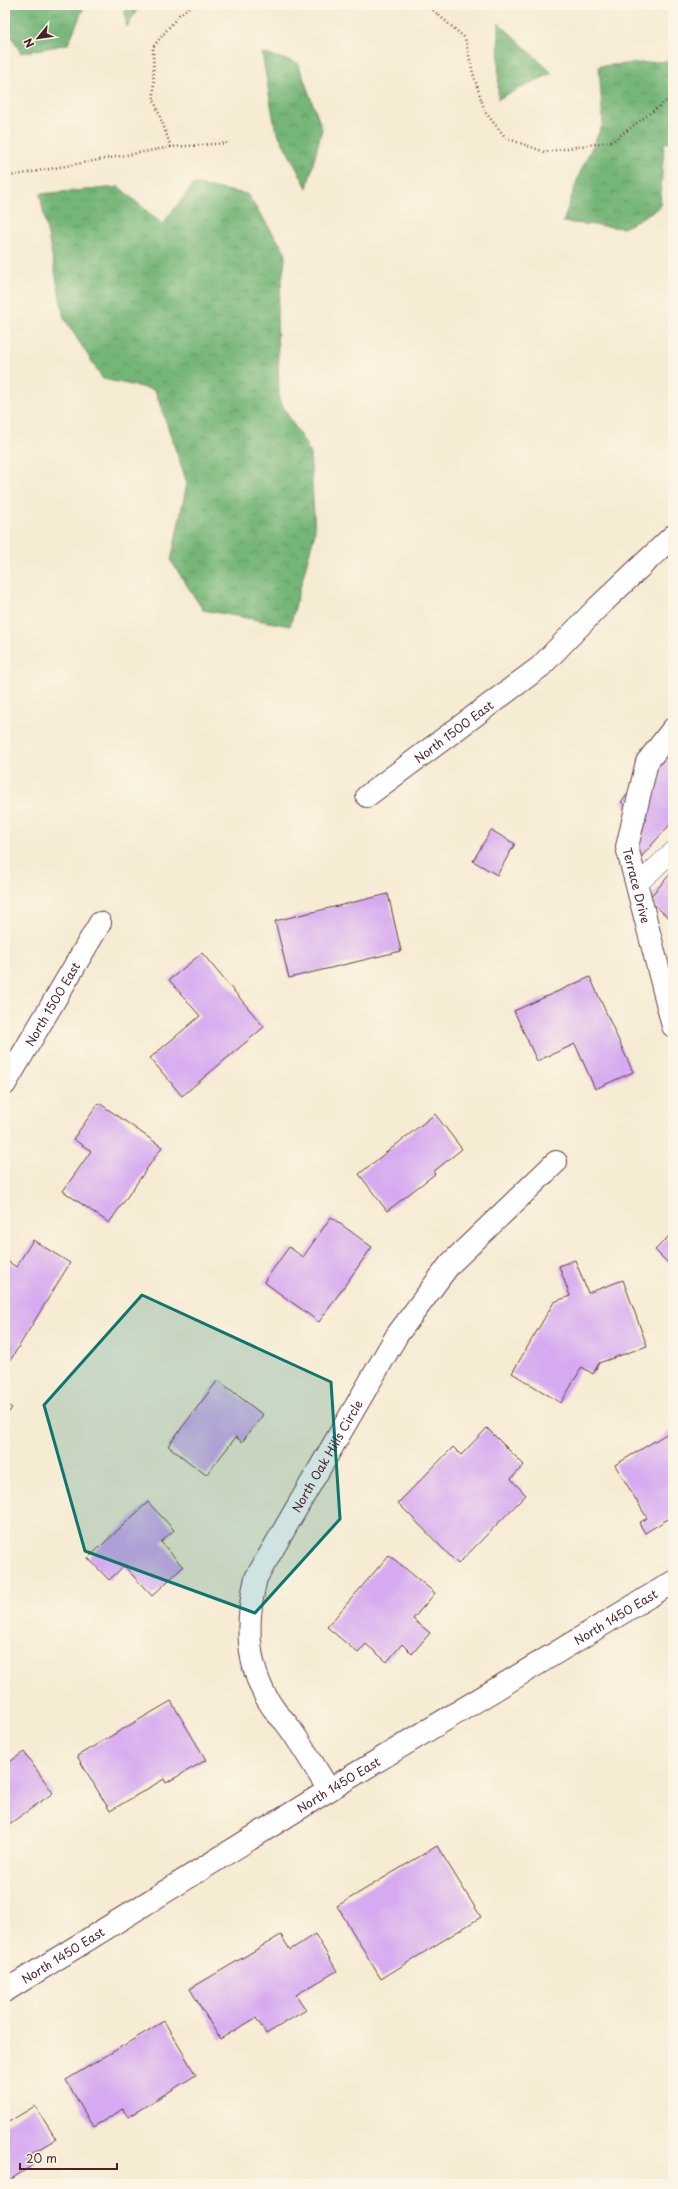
<svg xmlns="http://www.w3.org/2000/svg" width="678" height="2189" font-family="'Playpen Sans',sans-serif">
	<style>
		.forest { fill: url(#forest-crowns); stroke: #5f6a51 }
		.building { fill: #d6aaf0 }
		.lines { fill: none; stroke-linecap: round; stroke-linejoin: round }
		.lane-casing { stroke: #643e44; stroke-width: 20 }
		.street-casing { stroke: #643e44; stroke-width: 24 }
		.secondary-casing { stroke: #643e44; stroke-width: 24 }
		.path { stroke: #643e44; stroke-width: 2.5; stroke-dasharray: 1 3; stroke-linecap: butt }
		.lane { stroke: #fff; stroke-width: 19 }
		.street { stroke: #fff; stroke-width: 22 }
		.secondary { stroke: #fff; stroke-width: 22 }
		.marked { fill: #0f766e; fill-opacity: 0.2; stroke: #0f766e; stroke-width: 3; stroke-linejoin: round }
		.labels { text-anchor: middle; dominant-baseline: central; stroke-width: 3.5; stroke-linejoin: round; paint-order: stroke }
		.street-label { font-size: 12px; fill: #4a1f2b; stroke: #fcf5e5 }
	</style>
	<defs>
		<pattern id="forest-crowns" width="20" height="18" patternUnits="userSpaceOnUse"><rect width="20" height="18" fill="#74b577"/><path d="M2 6a3 3 0 1 1 6 0M12 15a3 3 0 1 1 6 0" fill="none" stroke="#619362"/></pattern>
	</defs>
	<rect width="100%" height="100%" fill="#fcf5e5"/>
	<filter id="ink" filterUnits="userSpaceOnUse"><feTurbulence type="fractalNoise" baseFrequency=".025" numOctaves="2"/><feDisplacementMap in="SourceGraphic" scale="8" xChannelSelector="R" yChannelSelector="G"/><feConvolveMatrix kernelMatrix="1 2 1 2 8 2 1 2 1" color-interpolation-filters="sRGB"/></filter>
	<filter id="wash" filterUnits="userSpaceOnUse"><feTurbulence type="fractalNoise" baseFrequency=".012" numOctaves="4" result="noise"/><feDisplacementMap in="SourceGraphic" scale="16" xChannelSelector="R" yChannelSelector="G"/><feGaussianBlur stdDeviation="0.9" result="paint"/><feColorMatrix in="noise" values="0 0 0 0 0 0 0 0 0 0 0 0 0 0 0 0 0 1.4 0 .05"/><feComposite in="paint" operator="in"/></filter>
	<g filter="url(#wash)">
		<rect width="100%" height="100%" fill="#f6ebd3"/>
		<g class="forest">
			<polygon points="5,5 85,5 68,44 21,53 5,25"/>
			<polygon points="124,5 140,5 127,27"/>
			<polygon points="499,23 552,73 498,99"/>
			<polygon points="262,53 298,63 322,129 307,188 275,128"/>
			<polygon points="668,61 673,69 673,142 664,143 660,207 624,228 563,222 579,175 603,124 599,66"/>
			<polygon points="194,184 247,194 286,253 277,313 279,400 310,452 315,532 290,626 203,610 171,561 187,483 155,390 103,379 64,318 40,194 119,187 162,224"/>
		</g>
		<g id="blocks">
			<g class="building">
				<polygon points="673,744 673,821 641,857 622,839 640,819 621,802"/>
				<polygon points="491,830 515,844 497,875 473,861"/>
				<polygon points="673,871 673,922 648,899"/>
				<polygon points="388,894 401,951 289,978 275,921"/>
				<polygon points="202,953 264,1027 182,1096 150,1058 200,1016 169,980"/>
				<polygon points="590,977 633,1072 595,1089 575,1044 537,1061 514,1011"/>
				<polygon points="99,1103 162,1147 109,1223 63,1191 91,1151 73,1139"/>
				<polygon points="435,1114 462,1149 433,1172 435,1174 387,1211 359,1174"/>
				<polygon points="331,1217 372,1247 319,1322 264,1282 289,1247 303,1257"/>
				<polygon points="673,1232 673,1268 655,1250"/>
				<polygon points="33,1240 70,1263 5,1369 5,1269 9,1262 16,1267"/>
				<polygon points="575,1260 588,1293 623,1280 647,1346 599,1363 593,1374 582,1367 561,1403 512,1373 554,1302 570,1296 559,1266"/>
				<polygon points="218,1380 263,1415 242,1442 236,1437 206,1475 168,1446"/>
				<polygon points="5,1402 12,1408 5,1417"/>
				<polygon points="487,1428 524,1465 511,1479 526,1495 458,1564 398,1503 453,1447 461,1455"/>
				<polygon points="673,1430 673,1516 645,1533 639,1523 647,1518 615,1465"/>
				<polygon points="148,1502 174,1530 161,1542 183,1567 152,1596 124,1566 109,1580 88,1558"/>
				<polygon points="389,1555 435,1593 413,1619 430,1633 412,1654 402,1644 387,1662 366,1644 358,1653 327,1627"/>
				<polygon points="171,1701 206,1760 166,1783 164,1779 110,1811 77,1756"/>
				<polygon points="24,1752 53,1793 5,1827 5,1765"/>
				<polygon points="437,1846 481,1917 381,1979 337,1906"/>
				<polygon points="315,1934 337,1971 296,1995 306,2010 266,2034 256,2018 220,2039 190,1989 281,1935 290,1950"/>
				<polygon points="164,2021 196,2075 128,2117 123,2109 93,2127 66,2080"/>
				<polygon points="35,2106 56,2139 27,2156 33,2165 5,2183 5,2124"/>
			</g>
		</g>
	</g>
	<g filter="url(#ink)">
		<use href="#blocks" fill-opacity="0" stroke="#643e44" stroke-width="1"/>
		<g class="lines">
			<g class="lane-casing">
				<polyline id="lane" points="636,886 673,851"/>
			</g>
			<g class="street-casing">
				<g id="street">
					<path id="s1" d="M673 729 647 762 627 847 673 1026"/>
					<path id="s2" d="M367 796 540 667 597 608 673 536"/>
					<path id="s3" d="M5 1084 100 923"/>
					<path id="s4" d="M329 1790C315 1768 302 1744 286 1723 283 1719 279 1716 276 1712 246 1673 245 1624 256 1578L397 1335 450 1264 556 1162"/>
				</g>
			</g>
			<g class="secondary-casing">
				<g id="secondary">
					<path id="s5" d="M5 1991 329 1790 673 1582"/>
				</g>
			</g>
			<g class="path">
				<polyline points="427,5 465,38 473,73 485,112 506,138 545,152 613,141 673,96"/>
				<polyline points="171,147 154,100 153,47 179,15 192,5"/>
				<polyline points="5,178 10,176 171,147 230,143"/>
			</g>
			<use href="#lane" class="lane"/>
			<use href="#street" class="street"/>
			<use href="#secondary" class="secondary"/>
		</g>
	</g>
	<path class="marked" d="M142 1295 331 1382 340 1519 255 1613 85 1551 44 1405Z"/>
	<g class="labels">
		<g class="street-label">
			<text stroke="none"><textPath href="#s2" startOffset="108">North 1500 East</textPath></text>
			<text stroke="none"><textPath href="#s1" startOffset="169">Terrace Drive</textPath></text>
			<text stroke="none"><textPath href="#s3" startOffset="93">North 1500 East</textPath></text>
			<text stroke="none"><textPath href="#s4" startOffset="376">North Oak Hills Circle</textPath></text>
			<text stroke="none"><textPath href="#s5" startOffset="716">North 1450 East</textPath></text>
			<text stroke="none"><textPath href="#s5" startOffset="392">North 1450 East</textPath></text>
			<text stroke="none"><textPath href="#s5" startOffset="68">North 1450 East</textPath></text>
		</g>
	</g>
	<rect width="678" height="2189" fill="none" stroke="#fcf5e5" stroke-width="20"/>
	<g transform="translate(38 38) rotate(241)" stroke="#fcf5e5" stroke-width="3" paint-order="stroke">
	<path d="M0-3L7 15L0 10L-7 15Z" fill="#4a1f2b"/>
	<text y="-6" font-size="11" font-weight="bold" text-anchor="middle" fill="#4a1f2b">N</text>
	</g>
	<path d="M20 2163v6h97v-6" fill="none" stroke="#4a1f2b" stroke-width="2"/>
	<text x="26" y="2163" font-size="12" fill="#4a1f2b" stroke="#fcf5e5" stroke-width="3" paint-order="stroke">20 m</text>
</svg>
